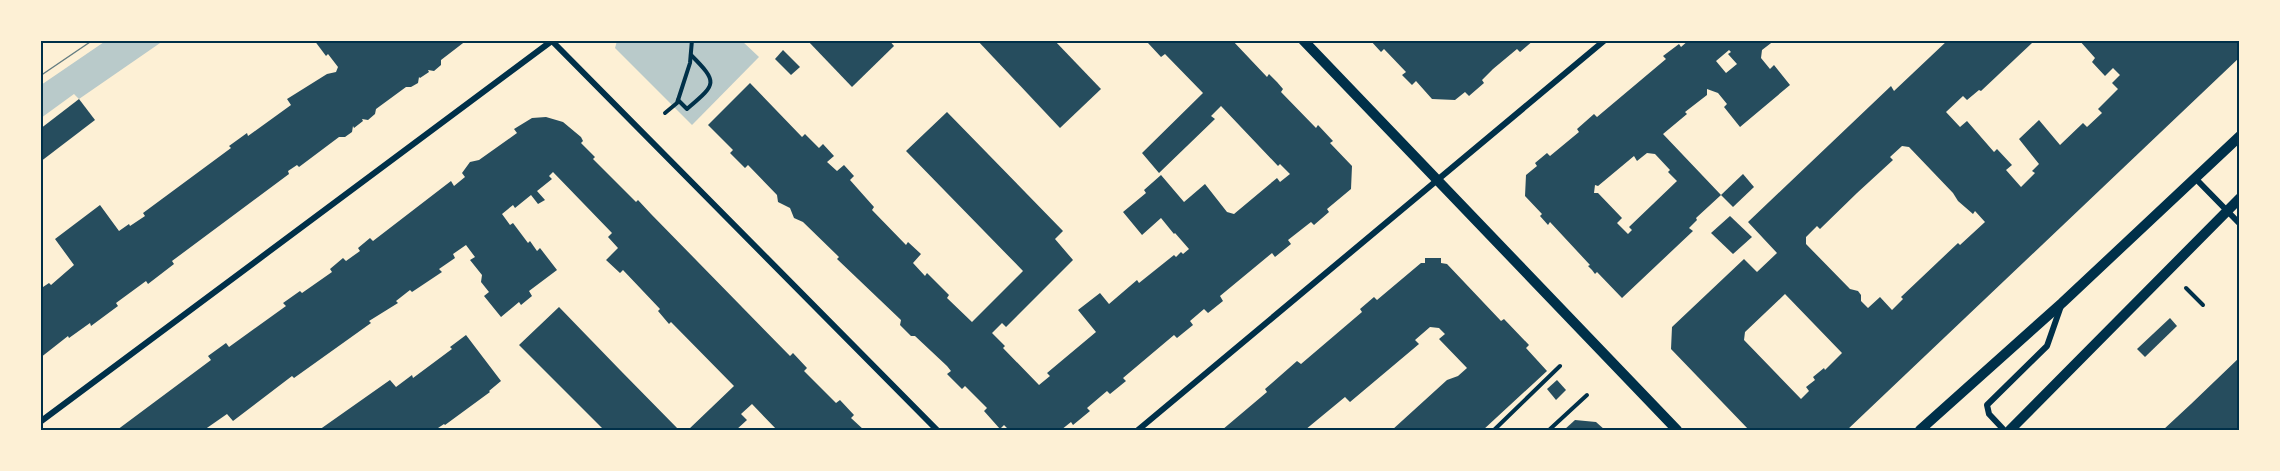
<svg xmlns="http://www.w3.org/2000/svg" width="2280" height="471" font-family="'Golos Text',sans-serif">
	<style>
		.green { fill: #b9caca }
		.building { fill: #264d5e; fill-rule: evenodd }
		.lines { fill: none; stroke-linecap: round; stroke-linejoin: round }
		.path { stroke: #003049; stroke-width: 4 }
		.minor { stroke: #003049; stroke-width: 6 }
		.tertiary { stroke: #003049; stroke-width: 10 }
		.tram { stroke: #657d81; stroke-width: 1.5 }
		.neatline { fill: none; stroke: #003049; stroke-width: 2 }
	</style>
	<rect width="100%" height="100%" fill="#fdf0d5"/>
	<g class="green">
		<polygon points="107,40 163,41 79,99 74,94 41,118 41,85"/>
		<polygon points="617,41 742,41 759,57 692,125 615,48"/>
	</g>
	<g class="building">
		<polygon points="314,40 467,40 441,60 441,65 434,71 428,70 429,72 420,78 419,77 418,83 411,87 406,87 376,109 375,114 368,120 362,119 363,121 354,128 353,126 352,132 345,137 339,137 299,167 297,165 288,171 289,174 172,261 174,264 148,284 146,281 116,303 118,306 91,326 90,323 69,338 68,336 40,358 40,289 49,283 51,285 74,265 55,239 100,205 119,231 129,224 130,226 145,216 143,213 231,148 229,146 247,133 248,136 291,105 287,99 327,74 336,72 338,67 328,54 326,56"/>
		<polygon points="807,40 889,40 894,46 852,87"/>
		<polygon points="977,40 1054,40 1101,89 1060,128"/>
		<polygon points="1151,40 1232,40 1267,77 1269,74 1277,82 1283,89 1281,92 1316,128 1318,125 1333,141 1330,143 1352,166 1351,189 1327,209 1329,212 1314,225 1311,222 1288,240 1291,244 1275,257 1272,253 1220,296 1223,301 1208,313 1204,309 1190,321 1193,325 1177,338 1174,335 1123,378 1126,381 1110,394 1107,391 1087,408 1090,411 1073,425 1071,422 1061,430 1009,430 1004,425 1000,429 984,411 987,408 965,386 962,389 947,374 951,371 947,366 915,336 911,336 900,325 901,320 837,259 839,257 803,222 794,218 790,208 778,202 777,195 748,165 745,168 730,153 733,150 708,125 750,83 802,137 805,134 819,148 823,144 834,156 827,162 837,171 844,165 854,176 850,180 874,207 872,210 906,245 908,242 921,254 913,263 925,276 927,273 949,295 947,298 972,322 1023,271 906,151 947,112 1063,231 1055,239 1073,260 1006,327 1002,323 992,333 1005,346 1003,348 1039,385 1050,376 1047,373 1096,332 1078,310 1100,293 1109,304 1137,280 1139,283 1174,255 1176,257 1181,252 1183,254 1189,249 1175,233 1174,234 1161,218 1142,235 1123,212 1146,193 1144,190 1161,175 1184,202 1205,184 1227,212 1234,214 1277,178 1280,182 1290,174 1280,164 1278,166 1221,106 1211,116 1215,119 1159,173 1142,153 1203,93 1165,54 1161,57 1148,43"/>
		<polygon points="1370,40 1534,40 1520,52 1517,49 1493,69 1482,80 1484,83 1469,96 1465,92 1455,100 1432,99 1416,81 1412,85 1402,75 1406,72 1384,49 1381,52"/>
		<path d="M1689 40H1775L1762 50 1761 58 1770 69 1774 65 1790 85 1740 127 1724 107 1727 104 1718 93 1707 89V95L1685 112 1687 114 1663 134 1721 195 1696 218 1697 220 1689 228 1693 231 1622 298 1597 272 1595 274 1592 270 1588 266 1590 265 1550 222 1548 225 1540 216 1542 214 1525 196 1526 175 1537 166 1535 163 1547 153 1550 156 1579 132 1577 129 1594 114 1597 117 1666 59 1663 56 1679 44 1681 47ZM1729 50 1731 52 1728 54 1737 64 1726 73 1716 61ZM1647 153 1655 154 1670 170 1668 172 1677 181 1629 227 1632 230 1628 234 1617 223 1622 218 1598 193H1594L1595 185 1598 186 1634 156 1637 161Z"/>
		<path d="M1948 40H2029L2032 43 1981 91 1979 90 1967 100 1963 96 1946 112 1960 127 1967 121 1994 152 1997 149 2012 165 2006 170 2021 187 2035 173 2032 171 2039 164 2019 139 2039 120 2060 145 2083 123 2087 127 2102 113 2098 109 2118 89 2112 83 2120 75 2113 68 2105 76 2092 62 2095 58 2079 40H2240V57L1847 430H1749L1671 349 1672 327 1744 259 1757 272 1777 253 1748 222 1891 86 1894 91ZM1902 146 1909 147 1953 193 1958 201 1973 214 1975 211 1985 222 1960 245 1958 243 1901 297 1903 299 1892 310 1880 297 1868 308 1861 301V295L1858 291 1850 289 1806 244V237L1817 226 1820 229 1857 193 1893 160 1890 157ZM1785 294 1842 353 1825 370 1824 368 1813 377 1815 380 1806 387 1809 391 1801 399 1744 340 1745 332Z"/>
		<polygon points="783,50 800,67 791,75 775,59"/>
		<polygon points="79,99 95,120 40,162 40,129"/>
		<polygon points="546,117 563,122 581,137 583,141 581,143 595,157 593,159 636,202 638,200 651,214 790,356 793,353 807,368 804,371 836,403 840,400 854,415 851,418 864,430 777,430 752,404 741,414 747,420 736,430 688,430 734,386 671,322 669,324 658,311 660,309 623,270 620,273 606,260 618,248 608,237 612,233 553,172 549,176 552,179 537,191 545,200 538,204 531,195 515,208 513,205 502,214 510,225 513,223 528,243 530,241 537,251 540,248 557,270 529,291 532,296 521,305 519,302 501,317 484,296 489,292 481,282 482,275 470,260 475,257 466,245 453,254 455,258 439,269 442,272 412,292 410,290 396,301 398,303 369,321 371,323 294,378 292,376 233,421 227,414 204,430 117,430 211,360 208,356 226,343 229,347 286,306 283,303 300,291 302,293 332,272 330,269 343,258 346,261 360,251 358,248 370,238 373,241 451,181 454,186 465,177 462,173 470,162 479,160 517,133 514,129 532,118"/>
		<polygon points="1743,174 1754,187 1733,207 1721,195"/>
		<polygon points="1730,216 1752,237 1733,254 1711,233"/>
		<polygon points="1425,258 1441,258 1441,263 1447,264 1501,321 1504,319 1529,345 1526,348 1547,371 1483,430 1392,430 1447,380 1458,376 1467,368 1439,339 1445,334 1439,328 1430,327 1415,340 1419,344 1350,402 1345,397 1305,430 1222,430 1267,392 1265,389 1297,361 1301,364 1362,312 1360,309 1374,297 1377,300 1421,263 1425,263"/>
		<polygon points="559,307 621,371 679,430 604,430 519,345"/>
		<polygon points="2170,318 2177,326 2145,357 2137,349"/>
		<polygon points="466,335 501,381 489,391 490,392 445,425 444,424 435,430 319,430 390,380 396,387 412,375 413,378 452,349 450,347"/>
		<polygon points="2240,357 2240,430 2163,430 2191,404"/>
		<polygon points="1557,380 1566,390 1556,400 1547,389"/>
		<polygon points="1575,420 1596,422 1605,430 1564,430"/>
	</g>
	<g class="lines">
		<g class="path">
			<path d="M678 100 687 109C716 84 719 83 691 55"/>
			<polyline points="665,113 677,103 679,97 690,63 692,40"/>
			<polyline points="2186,288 2203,305"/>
			<polyline points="1494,430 1560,366"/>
			<polyline points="1549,430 1587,395"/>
		</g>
		<g class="minor">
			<polyline points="552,41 937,430"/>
			<polyline points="2195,178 2240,224"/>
			<polyline points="40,422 553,40"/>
			<polyline points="1138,430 1605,40"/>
			<polyline points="2004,430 1989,414 1987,405 2047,346 2061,306"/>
		</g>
		<g class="tertiary">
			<polyline points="1303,40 1677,430"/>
			<polyline points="1920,430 2062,303 2240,136"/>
			<polyline points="2010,430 2240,198"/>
		</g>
		<polyline class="tram" points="40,76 93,40"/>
	</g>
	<rect width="2280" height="471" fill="none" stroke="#fdf0d5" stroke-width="84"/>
	<rect x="42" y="42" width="2196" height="387" class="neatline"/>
</svg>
